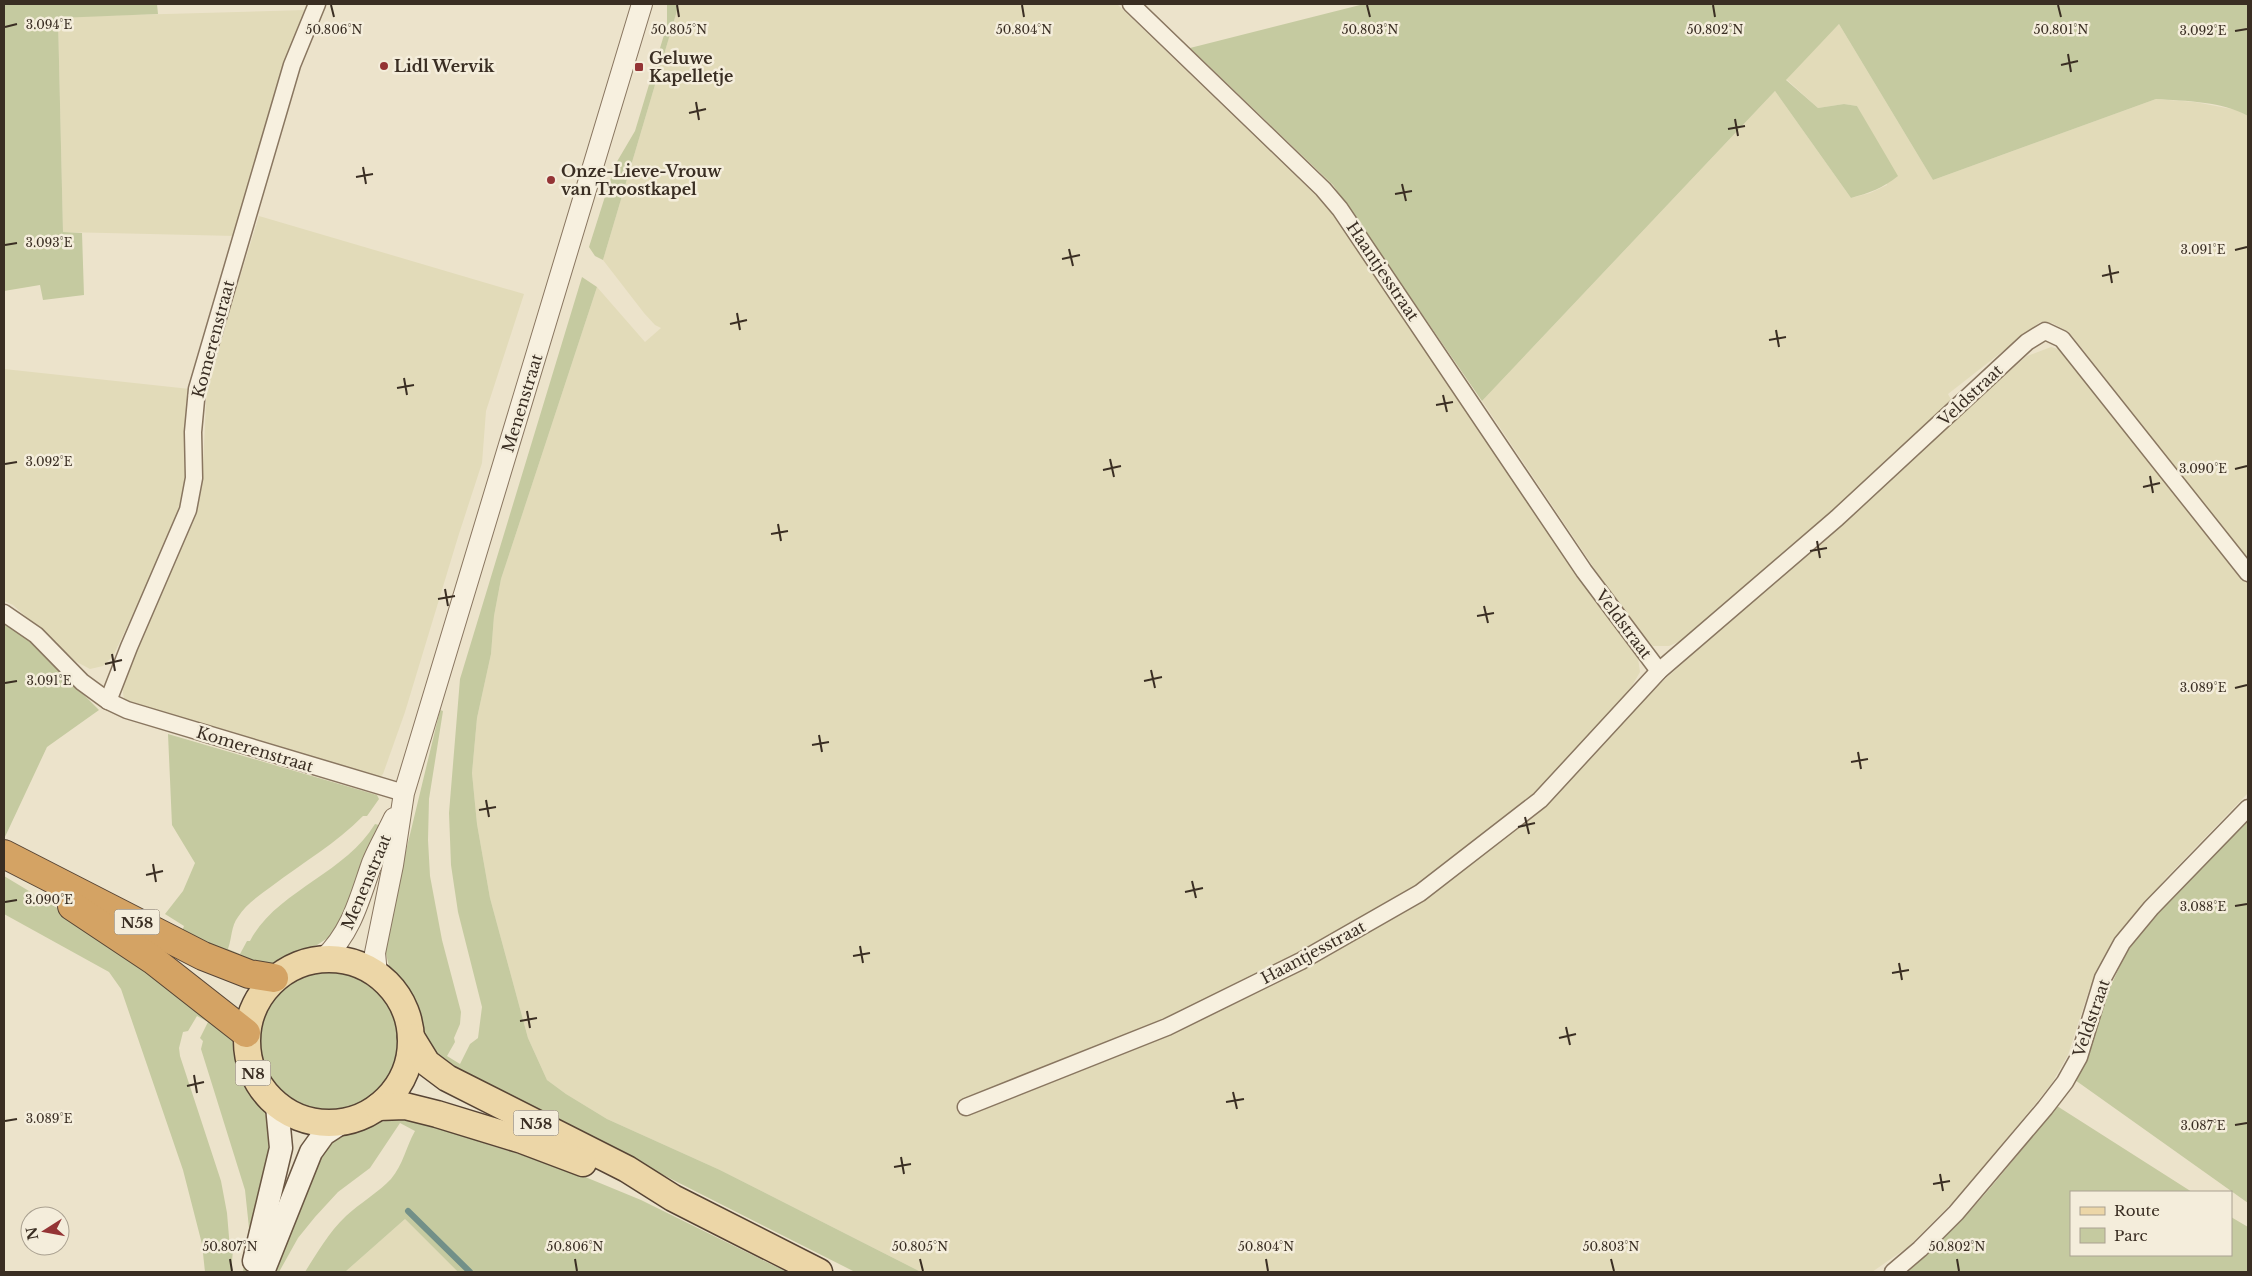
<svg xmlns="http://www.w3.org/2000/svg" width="2252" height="1276" font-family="'Libre Baskerville',serif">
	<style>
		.farmland { fill: #e2dbb9 }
		.green { fill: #c5caa0 }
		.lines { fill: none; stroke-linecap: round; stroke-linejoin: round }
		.stream { stroke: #729088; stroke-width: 6 }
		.minor-casing { stroke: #897660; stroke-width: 19 }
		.tertiary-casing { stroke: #897660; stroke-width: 22 }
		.secondary-casing { stroke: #6b5743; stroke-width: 25 }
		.primary-casing { stroke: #574434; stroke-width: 29 }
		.motorway-casing { stroke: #574434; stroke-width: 30 }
		.minor { stroke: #f7f0df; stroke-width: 16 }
		.tertiary { stroke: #f7f0df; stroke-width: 20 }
		.secondary { stroke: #f7f0df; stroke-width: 22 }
		.primary { stroke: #ecd6a7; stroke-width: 26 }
		.motorway { stroke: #d4a364; stroke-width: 28 }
		.ticks { fill: none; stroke: #3a2e23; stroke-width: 2 }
		.poi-dot { fill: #943435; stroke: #f4eddb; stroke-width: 2 }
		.labels { text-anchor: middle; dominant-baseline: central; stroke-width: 5; stroke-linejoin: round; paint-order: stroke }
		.shield { fill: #f4eddb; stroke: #72675a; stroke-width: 1 }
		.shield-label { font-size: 15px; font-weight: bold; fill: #3a2e23 }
		.poi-label { font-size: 16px; font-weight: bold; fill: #3a2e23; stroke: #f4eddb; text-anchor: start }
		.street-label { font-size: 16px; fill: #3a2e23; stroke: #f4eddb }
		.ticks-label { font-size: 12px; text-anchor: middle; fill: #3a2e23; stroke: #f4eddb; stroke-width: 5; stroke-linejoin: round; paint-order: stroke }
	</style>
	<rect width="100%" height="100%" fill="#ece3cb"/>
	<g class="farmland">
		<polygon points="679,4 1117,4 1333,212 1638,658 1640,672 1632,686 1546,784 1473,846 1411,890 1333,938 1154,1024 969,1100 975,1112 980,1108 1324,955 1544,806 1653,690 1994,384 2027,356 2051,347 2061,350 2248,583 2248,793 2167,877 2110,946 2090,987 2068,1055 2052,1083 1966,1189 1908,1247 1872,1272 921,1272 720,1170 607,1119 566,1094 547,1080 528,1038 490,898 477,824 472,773 477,718 491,654 494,616 501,579 597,287 645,342 661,328 655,325 644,313 603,260"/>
		<polygon points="306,10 236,236 63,232 58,17"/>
		<polygon points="1839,24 1933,180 2156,99 2195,102 2237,110 2248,116 2248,560 2069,332 2052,323 2040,322 1948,394 1953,403 1842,503 1685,639 1669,646 1653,646 1635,629 1482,401 1775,91 1851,198 1870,193 1887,185 1872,133 1857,106 1844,104 1818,108 1786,79"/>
		<polygon points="259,216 524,294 486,411 482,463 458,537 405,712 383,774 379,778 130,703 124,699 122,686 197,510 202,485 207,383"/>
		<polygon points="4,369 190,389 188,473 181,508 161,556 113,656 103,666 90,669 75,661 13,605 4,601"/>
		<polygon points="405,1219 458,1272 345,1272"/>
	</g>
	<g class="green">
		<polygon points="4,4 157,4 158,14 58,18 63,232 82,233 84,295 43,300 40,285 4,291"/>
		<polygon points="667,4 679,4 603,260 595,256 589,247 615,165 635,131 667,25"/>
		<path d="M1364 4H2248V116C2221 101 2186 101 2156 99L1933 180 1839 24 1786 80 1818 108 1844 104 1857 106 1898 176C1883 188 1869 193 1851 198L1775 91 1482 401 1333 185 1190 48Z"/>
		<polygon points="582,277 597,287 501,579 494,616 491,654 477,718 472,773 477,824 490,898 528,1038 547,1080 566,1094 607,1119 720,1170 921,1272 855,1272 458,1071 455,1076 421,1036 411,999 389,966 385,950 392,909 440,710 443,711 429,799 428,840 430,876 442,940 461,1012 460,1024 454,1038 455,1042 447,1056 460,1064 470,1044 478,1038 482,1007 458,912 451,865 449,813 460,679"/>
		<polygon points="4,622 25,636 99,710 47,747 4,839"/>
		<path d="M168 734 377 795 379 799 367 816H363C337 843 302 863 272 886 260 895 246 904 238 917 231 926 232 938 228 949L240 954 247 941H250C276 891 345 874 375 824L379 825 337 932 317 945 294 953 282 960 263 966H250L182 931 184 926 165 914 183 891 195 863 172 825Z"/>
		<polygon points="2248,813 2248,1203 2075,1080 2092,1044 2101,1007 2125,955 2155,913"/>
		<polygon points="4,876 94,930 221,1023 232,1040 239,1071 244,1084 263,1109 269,1122 272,1153 246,1272 243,1272 249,1228 245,1190 201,1049 203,1041 200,1038 208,1022 197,1016 188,1031 183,1032 179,1048 180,1056 221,1181 227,1213 230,1249 233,1250 231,1272 205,1272 202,1244 183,1170 121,989 109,972 4,914"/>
		<circle cx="329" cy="1041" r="69"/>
		<path d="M2057 1106 2192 1192H2071V1255H2231V1217L2248 1227V1272H1903C1964 1228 2009 1164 2057 1106Z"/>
		<path d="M403 1118 450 1130 489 1145 561 1167 641 1200 787 1272H458L405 1219 345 1272H305C317 1253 329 1232 346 1216 359 1204 380 1191 391 1179 403 1165 406 1147 415 1131L400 1123 370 1168 338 1192 315 1217 298 1238 279 1272H272L324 1147C348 1132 375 1121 403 1118Z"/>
	</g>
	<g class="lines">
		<polyline class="stream" points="408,1211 470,1272"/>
		<g class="minor-casing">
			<g id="minor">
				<polyline points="1131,4 1323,189 1340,209 1584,571 1659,671"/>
				<polyline points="4,613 36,635 82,682 108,701 127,710 404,793"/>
				<polyline points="108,701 129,647 188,510 194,478 193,432 197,389 292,65 317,4"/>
				<polyline points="966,1107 1167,1027 1301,961 1420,893 1540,800 1659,671 1837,518 2027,342 2045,331 2062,339 2248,573"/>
				<polyline points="1893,1272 1920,1249 1956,1213 2045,1108 2065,1082 2079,1057 2103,978 2122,943 2151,908 2248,808"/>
			</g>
		</g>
		<g class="tertiary-casing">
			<g id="tertiary">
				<path d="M324 958C352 932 360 897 372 863 378 848 387 833 394 818"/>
				<polyline points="377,974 375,953 393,865 404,793 642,4"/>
			</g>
		</g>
		<g class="secondary-casing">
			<g id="secondary">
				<polyline points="254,1261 281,1148 277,1106"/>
				<polyline points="263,1272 311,1152 324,1134 341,1123"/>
			</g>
		</g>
		<g class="primary-casing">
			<g id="primary">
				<circle cx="329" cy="1041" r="82"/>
				<polyline points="411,1037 427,1063 447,1078 627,1169 673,1198 819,1272"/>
				<polyline points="378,1107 405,1106 437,1114 522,1140 583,1163"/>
			</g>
		</g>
		<g class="motorway-casing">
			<g id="motorway">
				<polyline points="4,854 203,956 249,974 274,978"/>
				<polyline points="72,906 153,960 246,1033"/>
			</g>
		</g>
		<use href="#minor" class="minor"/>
		<use href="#tertiary" class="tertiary"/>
		<use href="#secondary" class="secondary"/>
		<use href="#primary" class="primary"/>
		<use href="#motorway" class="motorway"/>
	</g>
	<path class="ticks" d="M331 5 334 17M677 5 679 17M1022 5 1024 17M1367 5 1370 17M1713 5 1715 17M2058 5 2061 17M5 27 17 24M2235 31 2247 29M2068 54 2071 72M2061 65 2078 61M696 102 699 120M689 113 706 109M1735 119 1738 136M1728 129 1745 126M363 167 366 184M356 177 373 174M1402 184 1406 201M1395 194 1412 191M5 245 17 243M1069 249 1073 266M2235 250 2247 247M1062 259 1080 255M2109 265 2112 283M2102 276 2119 272M737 313 740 330M730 324 747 320M1776 330 1779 347M1769 340 1786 337M404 378 407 395M397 388 414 385M1443 395 1447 412M1436 405 1453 402M1110 459 1114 477M5 464 17 462M2235 469 2247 466M1103 470 1121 466M2150 476 2153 493M2143 487 2160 483M778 524 781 541M771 534 788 531M1817 541 1820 558M1810 551 1827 548M445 589 448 606M438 599 455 596M1484 606 1488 623M1477 616 1494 613M112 654 115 671M105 664 122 660M1151 670 1155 688M1144 681 1162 677M5 683 17 681M2235 688 2247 685M819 735 822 752M812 745 829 742M1858 752 1861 769M1851 762 1868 759M486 800 489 817M479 810 496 807M1525 817 1529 834M1518 827 1535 823M153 864 156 882M146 875 163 871M1192 881 1196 898M1185 892 1203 888M5 902 17 900M2235 906 2247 904M860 946 863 963M853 956 870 953M1899 963 1902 980M1892 973 1909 970M527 1011 530 1028M520 1021 537 1018M1566 1027 1570 1045M1559 1038 1576 1034M194 1075 197 1093M187 1086 204 1082M1233 1092 1237 1109M1226 1102 1244 1099M5 1121 17 1119M2235 1125 2247 1123M901 1157 904 1174M894 1167 911 1164M1940 1174 1943 1191M1933 1184 1950 1181M230 1259 232 1271M575 1259 577 1271M920 1259 923 1271M1266 1259 1268 1271M1611 1259 1614 1271M1957 1259 1959 1271"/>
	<g class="poi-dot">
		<circle cx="384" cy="66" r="5"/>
		<rect x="634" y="62" width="10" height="10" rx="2.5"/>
		<circle cx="551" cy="180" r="5"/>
	</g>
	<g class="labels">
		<g class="shield">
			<rect x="114.5" y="909.5" width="45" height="25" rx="4"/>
			<rect x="235.5" y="1060.5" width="35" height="25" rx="4"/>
			<rect x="513.5" y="1110.5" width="45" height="25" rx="4"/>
		</g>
		<g class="shield-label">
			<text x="137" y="922">N58</text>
			<text x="253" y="1073">N8</text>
			<text x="536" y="1123">N58</text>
		</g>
		<g class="poi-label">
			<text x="649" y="58">Geluwe<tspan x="649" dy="18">Kapelletje</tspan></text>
			<text x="394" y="66">Lidl Wervik</text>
			<text x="561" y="171">Onze-Lieve-Vrouw<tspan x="561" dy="18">van Troostkapel</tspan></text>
		</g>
		<g class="street-label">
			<text transform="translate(1383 271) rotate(56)">Haantjesstraat</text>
			<text transform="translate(213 339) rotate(-75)">Komerenstraat</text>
			<text transform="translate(1970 395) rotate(-43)">Veldstraat</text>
			<text transform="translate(522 403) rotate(-73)">Menenstraat</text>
			<text transform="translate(1624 624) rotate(53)">Veldstraat</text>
			<text transform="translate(255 749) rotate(17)">Komerenstraat</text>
			<text transform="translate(366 882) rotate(-67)">Menenstraat</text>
			<text transform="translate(1313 952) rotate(-28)">Haantjesstraat</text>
			<text transform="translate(2091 1018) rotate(-71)">Veldstraat</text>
		</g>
	</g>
	<g class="ticks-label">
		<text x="49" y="29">3.094°E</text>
		<text x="2061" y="34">50.801°N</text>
		<text x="334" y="34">50.806°N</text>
		<text x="679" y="34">50.805°N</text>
		<text x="1024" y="34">50.804°N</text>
		<text x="1370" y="34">50.803°N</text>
		<text x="1715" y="34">50.802°N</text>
		<text x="2203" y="35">3.092°E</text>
		<text x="49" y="247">3.093°E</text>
		<text x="2203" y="254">3.091°E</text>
		<text x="49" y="466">3.092°E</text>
		<text x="2203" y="473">3.090°E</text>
		<text x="49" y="685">3.091°E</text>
		<text x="2203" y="692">3.089°E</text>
		<text x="49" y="904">3.090°E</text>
		<text x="2203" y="911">3.088°E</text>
		<text x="49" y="1123">3.089°E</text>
		<text x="2203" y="1130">3.087°E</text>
		<text x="230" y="1251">50.807°N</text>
		<text x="575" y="1251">50.806°N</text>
		<text x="920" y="1251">50.805°N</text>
		<text x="1266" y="1251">50.804°N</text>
		<text x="1611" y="1251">50.803°N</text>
		<text x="1957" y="1251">50.802°N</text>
	</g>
	<rect width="2252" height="1276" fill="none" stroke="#3a2e23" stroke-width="10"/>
	<rect x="2070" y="1191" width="162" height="65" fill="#f4eddb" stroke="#aaa191"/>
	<rect x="2080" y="1207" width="25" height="8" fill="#ecd6a7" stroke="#aaa191"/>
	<text x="2114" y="1216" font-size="15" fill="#3a2e23">Route</text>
	<rect x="2080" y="1228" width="25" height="15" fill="#c5caa0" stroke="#aaa191"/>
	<text x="2114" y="1241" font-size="15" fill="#3a2e23">Parc</text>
	<g transform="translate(45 1231) rotate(259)"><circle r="24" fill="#f4eddb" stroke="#aaa191"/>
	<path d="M0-4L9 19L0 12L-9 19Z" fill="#943435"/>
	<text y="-8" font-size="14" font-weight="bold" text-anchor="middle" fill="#3a2e23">N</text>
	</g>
</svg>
